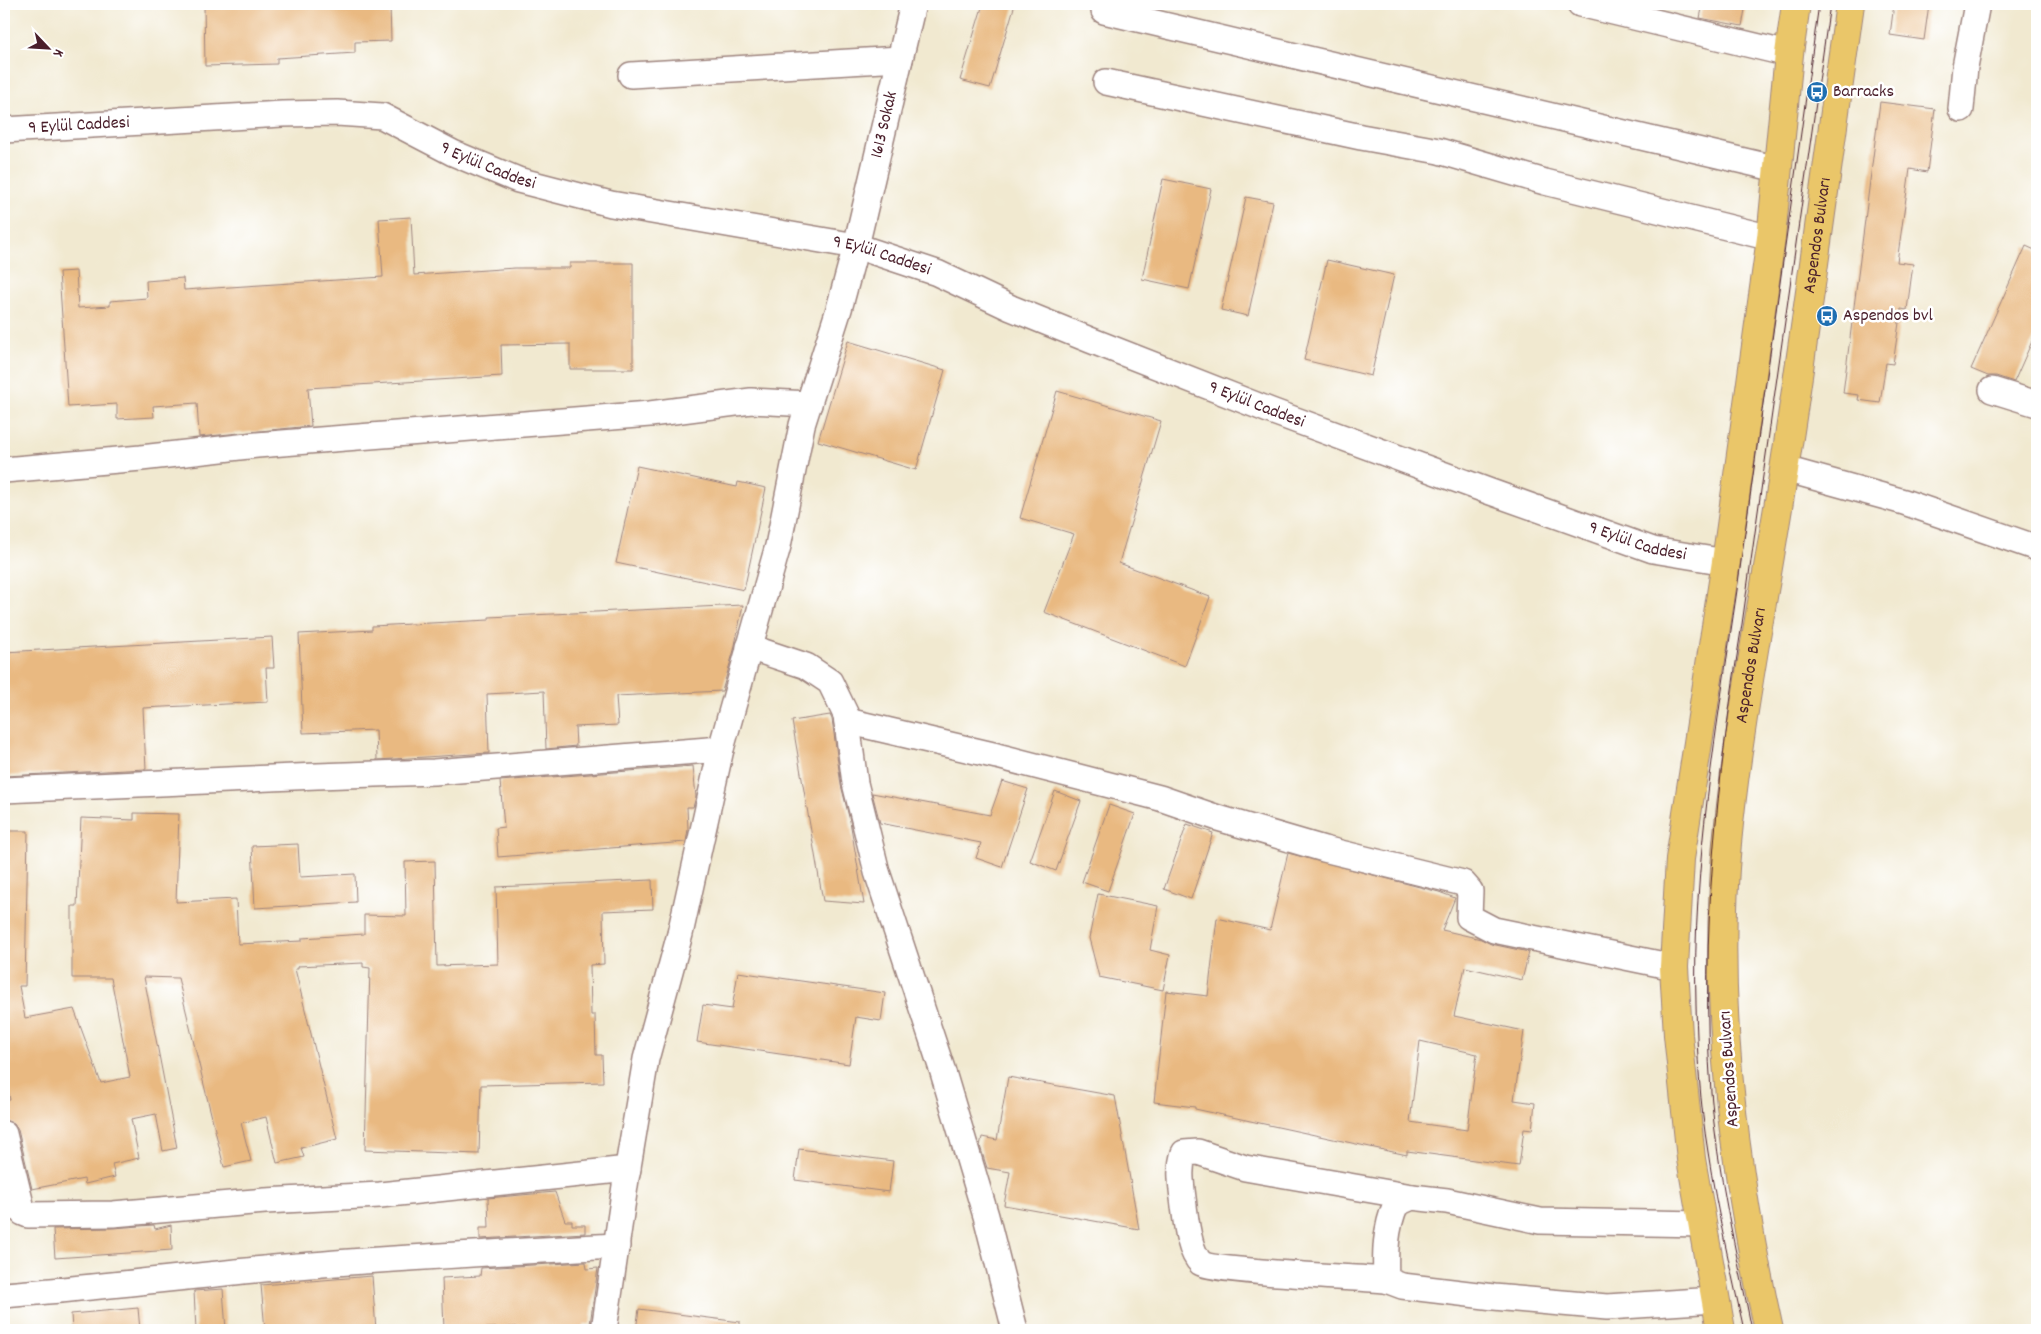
<svg xmlns="http://www.w3.org/2000/svg" width="2041" height="1334" font-family="Dekko,sans-serif">
	<style>
		.building { fill: #e9b981; fill-rule: evenodd }
		.lines { fill: none; stroke-linecap: round; stroke-linejoin: round }
		.minor-casing { stroke: #9e847e; stroke-width: 28 }
		.major-casing { stroke: #9e847e; stroke-width: 30 }
		.minor { stroke: #fff; stroke-width: 25 }
		.major { stroke: #eac669; stroke-width: 28 }
		.tram { stroke: #4a1f2b; stroke-width: 1 }
		.labels { text-anchor: middle; dominant-baseline: central; stroke-width: 5; stroke-linejoin: round; paint-order: stroke }
		.poi-label { font-size: 18px; fill: #4a1f2b; stroke: #fff; text-anchor: start }
		.street-label { font-size: 18px; fill: #4a1f2b; stroke: #fff }
	</style>
	<rect width="100%" height="100%" fill="#fff"/>
	<filter id="ink" filterUnits="userSpaceOnUse"><feTurbulence type="fractalNoise" baseFrequency=".02" numOctaves="2"/><feDisplacementMap in="SourceGraphic" scale="10" xChannelSelector="R" yChannelSelector="G"/><feConvolveMatrix kernelMatrix="1 2 1 2 8 2 1 2 1" color-interpolation-filters="sRGB"/></filter>
	<filter id="wash" filterUnits="userSpaceOnUse"><feTurbulence type="fractalNoise" baseFrequency=".0096" numOctaves="4" result="noise"/><feDisplacementMap in="SourceGraphic" scale="20" xChannelSelector="R" yChannelSelector="G"/><feGaussianBlur stdDeviation="1.12" result="paint"/><feColorMatrix in="noise" values="0 0 0 0 0 0 0 0 0 0 0 0 0 0 0 0 0 1.4 0 .05"/><feComposite in="paint" operator="in"/></filter>
	<g filter="url(#wash)">
		<rect width="100%" height="100%" fill="#f1e9d0"/>
		<g id="blocks">
			<g class="building">
				<polygon points="204,4 390,4 391,41 355,42 355,53 277,58 277,64 205,66"/>
				<polygon points="983,4 1015,4 990,88 960,80"/>
				<polygon points="1703,4 1746,4 1742,26 1700,18"/>
				<polygon points="1894,4 1929,4 1924,40 1890,35"/>
				<polygon points="1880,102 1935,109 1927,172 1910,169 1897,262 1913,264 1907,310 1901,309 1893,364 1886,363 1880,403 1858,400 1859,395 1843,393"/>
				<polygon points="1163,179 1211,189 1189,289 1142,279"/>
				<polygon points="1246,197 1273,202 1248,316 1221,310"/>
				<polygon points="411,217 414,275 515,268 570,268 570,263 633,263 633,369 570,369 570,344 501,345 502,376 308,388 311,426 199,437 197,403 153,406 154,417 117,419 117,404 68,407 59,272 76,271 78,308 110,306 110,301 147,298 146,281 183,278 184,290 383,277 379,219"/>
				<polygon points="2026,246 2037,251 2037,330 2014,382 1996,376 1988,376 1971,369"/>
				<polygon points="1327,260 1394,275 1371,376 1304,360"/>
				<polygon points="848,341 945,370 916,470 818,441"/>
				<polygon points="1057,391 1161,421 1119,563 1210,597 1185,666 1044,612 1074,534 1020,518"/>
				<polygon points="637,466 737,487 738,482 766,488 744,590 616,563"/>
				<polygon points="743,605 734,650 722,691 616,696 618,725 575,727 576,746 546,749 544,691 487,694 489,753 377,760 376,730 303,733 299,634 372,630 372,626 489,620 489,617"/>
				<polygon points="272,637 274,668 266,668 268,702 143,708 146,769 4,776 4,652"/>
				<polygon points="830,715 832,719 841,785 850,821 864,904 823,901 792,721"/>
				<polygon points="693,766 696,797 693,807 687,807 688,829 686,842 498,857 496,828 504,827 500,781"/>
				<polygon points="1002,781 1028,789 1002,867 976,858 981,843 880,823 872,793 990,815"/>
				<polygon points="1055,791 1081,801 1056,871 1030,861"/>
				<polygon points="1109,805 1135,814 1108,891 1082,882"/>
				<polygon points="134,813 179,814 176,902 236,899 238,944 302,941 302,938 364,934 364,915 406,916 405,862 435,861 437,966 498,964 496,887 652,880 653,909 603,911 604,964 590,965 591,1015 595,1015 596,1055 602,1055 603,1082 481,1085 479,1154 365,1150 370,968 363,967 363,963 298,966 298,969 295,969 337,1139 301,1148 304,1157 277,1163 266,1117 241,1123 251,1161 224,1167 178,978 144,977 177,1148 163,1151 156,1114 131,1119 139,1158 112,1164 115,1177 85,1184 84,1179 32,1189 18,1130 14,1124 4,1120 4,1101 10,1100 4,1068 4,831 28,831 25,986 19,986 25,1018 74,1009 101,1083 130,1077 111,978 72,978 72,906 77,906 81,818 134,820"/>
				<polygon points="1187,824 1213,833 1191,899 1164,889"/>
				<polygon points="298,844 300,877 355,874 356,902 255,908 252,846"/>
				<path d="M1288 853 1439 892 1455 898 1442 930 1481 939 1491 944 1529 952 1522 980 1465 967 1454 1016 1524 1031 1514 1100 1535 1103 1532 1130 1524 1129 1519 1166 1407 1151V1155L1195 1109V1107L1154 1102 1166 991 1208 996 1217 918 1270 930ZM1420 1041 1477 1054 1467 1130 1410 1122Z"/>
				<polygon points="1098,894 1158,906 1150,950 1170,955 1163,990 1099,977 1089,938"/>
				<polygon points="738,972 885,993 881,1021 856,1017 849,1064 697,1042 703,1005 732,1009"/>
				<polygon points="1008,1077 1115,1096 1139,1229 1004,1205 1010,1172 987,1168 980,1146 982,1137 997,1140"/>
				<polygon points="799,1149 893,1161 889,1192 795,1180"/>
				<polygon points="555,1192 565,1221 572,1221 572,1225 585,1225 585,1233 480,1239 480,1228 489,1228 488,1198"/>
				<polygon points="154,1225 155,1229 171,1225 172,1250 55,1258 53,1229 113,1228"/>
				<polygon points="586,1262 587,1269 598,1268 590,1324 583,1324 583,1330 516,1330 516,1327 444,1330 442,1278 480,1276 481,1268"/>
				<polygon points="372,1276 376,1330 265,1330 261,1285"/>
				<polygon points="223,1289 226,1330 196,1330 194,1291"/>
				<polygon points="138,1308 140,1330 72,1330 71,1314"/>
				<polygon points="639,1309 740,1322 740,1330 636,1330"/>
			</g>
		</g>
	</g>
	<g filter="url(#ink)">
		<use href="#blocks" fill-opacity="0" stroke="#9e847e" stroke-width="1"/>
		<g class="lines">
			<g class="minor-casing">
				<g id="minor">
					<polyline points="1580,4 1789,54"/>
					<polyline points="1104,11 1778,169"/>
					<polyline points="631,75 900,59"/>
					<polyline points="1106,82 1361,137 1439,151 1545,182 1771,238"/>
					<polyline points="1961,109 1965,67 1977,4"/>
					<path id="s1" d="M4 130 282 114 337 113 382 116 453 153 518 180 611 204 856 246 937 273 1011 308 1090 340 1271 411 1488 491 1653 550 1726 562"/>
					<polyline points="1992,390 2037,404"/>
					<polyline points="1785,469 1904,502 2037,548"/>
					<polyline points="4,470 141,458 257,445 650,414 751,401 809,404"/>
					<polyline points="749,647 806,666 830,682 846,715 855,783 877,872 942,1069 986,1216 1015,1330"/>
					<polyline points="847,721 997,756 1160,798 1218,818 1324,849 1463,883 1470,891 1469,917 1494,930 1674,967"/>
					<polyline points="4,790 317,776 434,772 721,749"/>
					<polyline points="4,1134 23,1213 28,1215 113,1214 265,1201 380,1195 628,1169"/>
					<path d="M1412 1197 1245 1168 1198 1152 1184 1153C1178 1170 1182 1188 1184 1206 1186 1221 1189 1252 1201 1263 1212 1271 1362 1278 1386 1280L1402 1286 1494 1297 1607 1307 1715 1300"/>
					<path d="M1386 1280C1385 1254 1385 1229 1396 1204L1412 1197 1447 1201 1540 1221 1703 1224"/>
					<path d="M4 1295C94 1288 184 1277 274 1268 388 1258 502 1252 617 1246"/>
					<path id="s2" d="M604 1330 626 1179 646 1059 680 934 721 749 778 546 802 425 839 309 856 246 913 4"/>
				</g>
			</g>
			<g class="major-casing">
				<g id="major">
					<polyline points="1721,1330 1691,1159 1678,1035 1674,967 1680,859 1726,562 1771,238 1789,54 1796,4"/>
					<path id="s3" d="M1769 1330C1734 1172 1712 1005 1727 843 1739 718 1765 594 1784 470 1808 315 1828 159 1850 4"/>
				</g>
			</g>
			<use href="#minor" class="minor"/>
			<use href="#major" class="major"/>
			<g class="tram">
				<path d="M1744 1330C1731 1271 1717 1212 1708 1152 1700 1104 1697 1054 1696 1005 1692 866 1717 727 1737 590 1764 395 1792 199 1819 4"/>
				<path d="M1752 1330C1736 1251 1717 1172 1711 1092 1700 935 1717 779 1742 624L1830 4"/>
			</g>
		</g>
	</g>
	<defs>
		<g id="bus-disc" transform="scale(1.125)"><circle r="9.5" fill="#1f6fb2" stroke="#fff"/><path d="M-5-6H5V4H4V6H2V4H-2V6H-4V4H-5ZM-3.5-4V0h7V-4ZM-3.5 1.2v1.5H-2V1.2ZM2 1.2v1.5H3.5V1.2Z" fill="#fff"/></g>
	</defs>
	<g fill-rule="evenodd">
		<use href="#bus-disc" x="1817" y="92"/>
		<use href="#bus-disc" x="1827" y="316"/>
	</g>
	<g class="labels">
		<g class="poi-label">
			<text x="1833" y="92">Barracks</text>
			<text x="1843" y="316">Aspendos bvl</text>
		</g>
		<g class="street-label">
			<text stroke="none"><textPath href="#s2" startOffset="1239">1613 Sokak</textPath></text>
			<text stroke="none"><textPath href="#s1" startOffset="75">9 Eylül Caddesi</textPath></text>
			<text stroke="none"><textPath href="#s1" startOffset="496">9 Eylül Caddesi</textPath></text>
			<text stroke="none"><textPath href="#s3" startOffset="1105">Aspendos Bulvarı</textPath></text>
			<text stroke="none"><textPath href="#s1" startOffset="901">9 Eylül Caddesi</textPath></text>
			<text stroke="none"><textPath href="#s1" startOffset="1305">9 Eylül Caddesi</textPath></text>
			<text stroke="none"><textPath href="#s1" startOffset="1710">9 Eylül Caddesi</textPath></text>
			<text stroke="none"><textPath href="#s3" startOffset="670">Aspendos Bulvarı</textPath></text>
			<text transform="translate(1730 1069) rotate(-94)">Aspendos Bulvarı</text>
		</g>
	</g>
	<rect width="2041" height="1334" fill="none" stroke="#fff" stroke-width="20"/>
	<g transform="translate(48 48) rotate(115)" stroke="#ffffff" stroke-width="4" paint-order="stroke">
	<path d="M0-4L9 19L0 12L-9 19Z" fill="#4a1f2b"/>
	<text y="-8" font-size="14" font-weight="bold" text-anchor="middle" fill="#4a1f2b">K</text>
	</g>
</svg>
